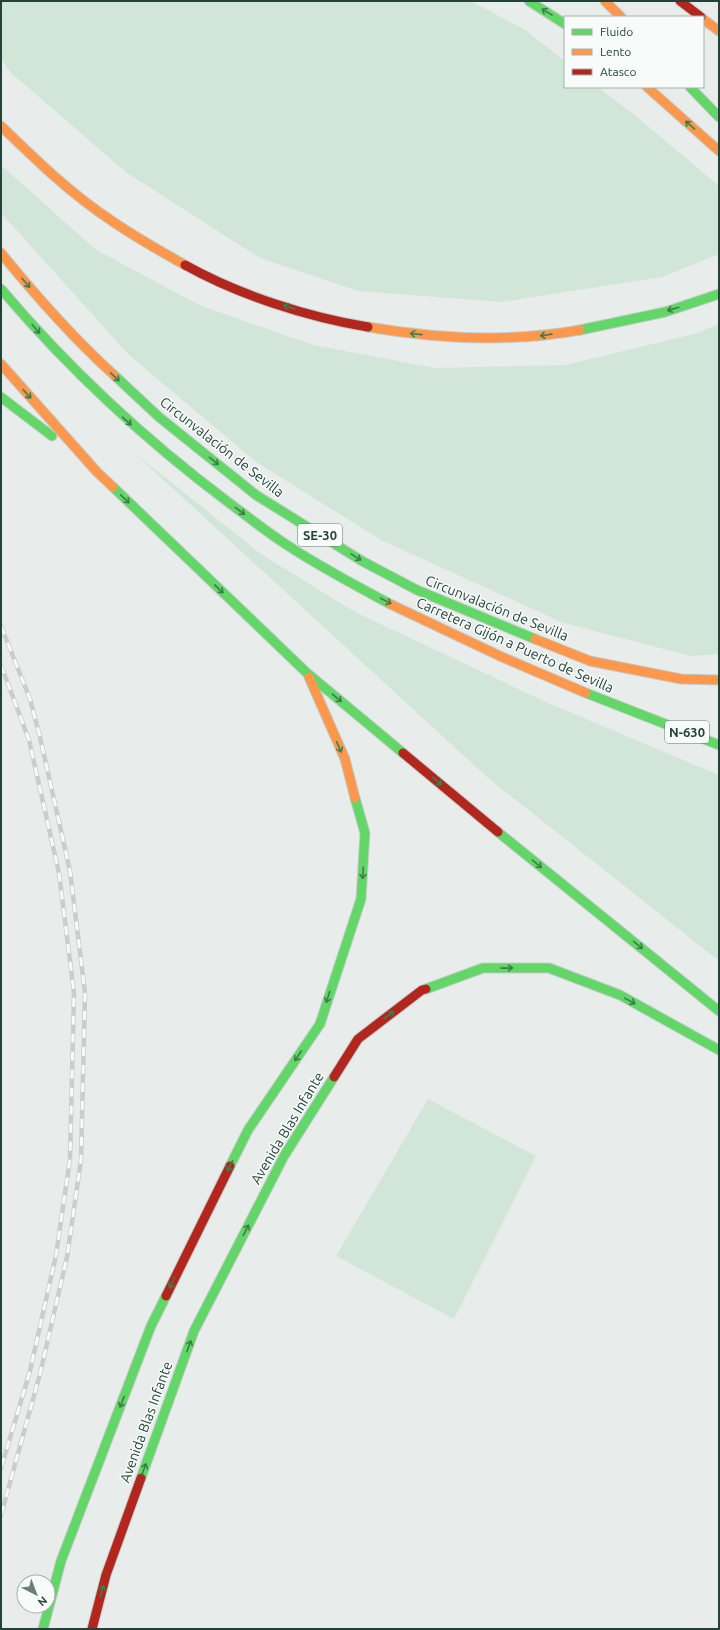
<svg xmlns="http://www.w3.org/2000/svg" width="720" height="1630" font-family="Ubuntu,sans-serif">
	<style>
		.green { fill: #d1e6d8 }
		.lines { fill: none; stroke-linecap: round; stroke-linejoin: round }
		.fast-casing { stroke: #c3ccc9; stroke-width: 11 }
		.slow-casing { stroke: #c3ccc9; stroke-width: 11 }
		.jam-casing { stroke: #c3ccc9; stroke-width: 11 }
		.fast { stroke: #63d668; stroke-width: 9 }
		.slow { stroke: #ff974d; stroke-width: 9 }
		.jam { stroke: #b3261e; stroke-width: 9 }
		.rail-casing { stroke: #c9cdcc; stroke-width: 4.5 }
		.rail { stroke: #f7fbf9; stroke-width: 3; stroke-dasharray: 9; stroke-linecap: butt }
		.oneway { stroke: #3d7d4c }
		.labels { text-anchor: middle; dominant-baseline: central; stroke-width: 3; stroke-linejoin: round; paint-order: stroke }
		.shield { fill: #f7fbf9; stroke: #637a73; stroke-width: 1 }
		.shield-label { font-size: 13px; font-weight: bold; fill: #24423a }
		.street-label { font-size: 14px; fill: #24423a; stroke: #f7fbf9 }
	</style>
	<rect width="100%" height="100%" fill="#e8edeb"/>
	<g class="green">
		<polygon points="1,1 470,1 524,29 565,61 565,87 598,87 642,121 719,186 719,254 662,277 502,302 358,291 260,258 127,173 11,73 1,59"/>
		<polygon points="1,165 95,249 199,305 313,345 435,368 565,365 694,334 719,324 719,654 690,656 561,622 381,540 256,462 128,354 3,215 1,212"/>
		<polygon points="132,451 261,554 355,612 548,703 719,775 719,961 488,778"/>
		<polygon points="428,1099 536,1156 454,1319 336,1256"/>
	</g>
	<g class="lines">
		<g class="fast-casing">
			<g id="fast">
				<polyline points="529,1 565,24"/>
				<polyline points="690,87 719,117"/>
				<path d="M1 289C69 369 144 439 228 502 248 517 267 532 287 545 320 567 355 585 390 604"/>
				<polyline points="580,330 665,312 719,294"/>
				<polyline points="114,375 159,417 256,495 362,561 417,590 535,639"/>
				<polyline points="1,397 52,436"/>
				<polyline points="113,487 307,673 403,753"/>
				<polyline points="586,693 719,745"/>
				<polyline points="498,832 719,1011"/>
				<polyline points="426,989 483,968 549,968 620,995 719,1050"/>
				<polyline points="320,1024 361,899 365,833 355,798"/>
				<polyline points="230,1166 248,1130 320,1024"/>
				<polyline points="141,1478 194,1331 284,1156 334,1077"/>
				<polyline points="43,1629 61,1561 151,1326 166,1296"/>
			</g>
		</g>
		<g class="slow-casing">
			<g id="slow">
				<polyline points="605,1 621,17"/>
				<polyline points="703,19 719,31"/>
				<polyline points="647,87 719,151"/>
				<path d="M1 126C36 160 71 194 112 221 135 237 160 251 185 265"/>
				<path d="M1 253C36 296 72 337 114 375"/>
				<path d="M368 327C438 339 509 343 580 330"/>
				<polyline points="1,364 97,472 113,487"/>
				<polyline points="390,604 502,657 586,693"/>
				<polyline points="535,639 590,661 681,679 719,680"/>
				<polyline points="309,677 345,759 355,798"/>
			</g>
		</g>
		<g class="jam-casing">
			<g id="jam">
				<polyline points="680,1 701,17"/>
				<path d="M185 265C239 295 307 317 368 327"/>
				<polyline points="403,753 498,832"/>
				<polyline points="334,1077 358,1039 422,990 426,989"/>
				<polyline points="166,1296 230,1166"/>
				<polyline points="92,1629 106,1575 141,1478"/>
			</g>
		</g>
		<use href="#fast" class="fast"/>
		<use href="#slow" class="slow"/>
		<use href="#jam" class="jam"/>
		<g class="rail-casing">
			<g id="rail">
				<polyline points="1,626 30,699 40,737 70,871 85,993 81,1160 67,1257 40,1374 1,1515"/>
				<polyline points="1,665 29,740 59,873 74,993 70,1159 56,1255 30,1371 1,1468"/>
			</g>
		</g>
		<use href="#rail" class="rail"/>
	</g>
	<defs><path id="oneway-shaft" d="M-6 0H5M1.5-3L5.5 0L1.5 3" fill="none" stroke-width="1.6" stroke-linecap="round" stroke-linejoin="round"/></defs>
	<g class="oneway">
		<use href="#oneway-shaft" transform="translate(547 12) rotate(-148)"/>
		<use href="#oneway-shaft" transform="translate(690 125) rotate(-139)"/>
		<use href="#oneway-shaft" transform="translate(26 283) rotate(50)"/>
		<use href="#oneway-shaft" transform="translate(289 307) rotate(-161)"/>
		<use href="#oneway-shaft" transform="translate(673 309) rotate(164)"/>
		<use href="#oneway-shaft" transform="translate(36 329) rotate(49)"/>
		<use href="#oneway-shaft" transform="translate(416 334) rotate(-174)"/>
		<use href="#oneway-shaft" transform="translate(546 335) rotate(172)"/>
		<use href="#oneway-shaft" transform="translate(115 377) rotate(43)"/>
		<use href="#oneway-shaft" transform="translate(27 394) rotate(48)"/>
		<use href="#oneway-shaft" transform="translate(127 421) rotate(41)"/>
		<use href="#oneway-shaft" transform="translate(214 461) rotate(39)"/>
		<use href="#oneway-shaft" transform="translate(125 499) rotate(44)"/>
		<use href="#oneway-shaft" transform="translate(240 511) rotate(37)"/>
		<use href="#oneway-shaft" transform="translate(356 557) rotate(32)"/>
		<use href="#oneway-shaft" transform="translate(219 589) rotate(44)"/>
		<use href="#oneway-shaft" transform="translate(386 601) rotate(28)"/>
		<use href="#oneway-shaft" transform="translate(337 698) rotate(40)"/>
		<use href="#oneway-shaft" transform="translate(339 747) rotate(66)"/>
		<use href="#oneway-shaft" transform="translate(437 781) rotate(40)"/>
		<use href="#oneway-shaft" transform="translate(537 864) rotate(40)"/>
		<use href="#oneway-shaft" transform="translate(363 873) rotate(93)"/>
		<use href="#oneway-shaft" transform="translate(638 945) rotate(39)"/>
		<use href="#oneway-shaft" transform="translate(507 968) rotate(-1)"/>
		<use href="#oneway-shaft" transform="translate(328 997) rotate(108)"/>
		<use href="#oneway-shaft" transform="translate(630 1001) rotate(29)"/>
		<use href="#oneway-shaft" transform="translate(389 1015) rotate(-38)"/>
		<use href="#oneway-shaft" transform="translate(298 1056) rotate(124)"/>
		<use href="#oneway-shaft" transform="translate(230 1166) rotate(116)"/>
		<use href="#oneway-shaft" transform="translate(246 1230) rotate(-63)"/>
		<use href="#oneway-shaft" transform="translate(172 1283) rotate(116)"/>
		<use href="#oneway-shaft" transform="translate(189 1346) rotate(-70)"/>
		<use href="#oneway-shaft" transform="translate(122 1402) rotate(111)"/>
		<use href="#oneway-shaft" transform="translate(144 1469) rotate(-70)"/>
		<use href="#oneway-shaft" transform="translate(102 1591) rotate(-75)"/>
	</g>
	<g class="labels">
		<g class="shield">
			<rect x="298" y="524" width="44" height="22" rx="3"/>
			<rect x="665" y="721" width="44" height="22" rx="3"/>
		</g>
		<g class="shield-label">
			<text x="320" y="535">SE-30</text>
			<text x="687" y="732">N-630</text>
		</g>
		<g class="street-label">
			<text transform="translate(222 447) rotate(38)">Circunvalación de Sevilla</text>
			<text transform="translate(497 608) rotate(22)">Circunvalación de Sevilla</text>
			<text transform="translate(515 645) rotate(24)">Carretera Gijón a Puerto de Sevilla</text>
			<text transform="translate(287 1128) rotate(-59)">Avenida Blas Infante</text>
			<text transform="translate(146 1422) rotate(-70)">Avenida Blas Infante</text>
		</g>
	</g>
	<rect width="720" height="1630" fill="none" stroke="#24423a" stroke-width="4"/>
	<rect x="564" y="16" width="140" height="72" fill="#f7fbf9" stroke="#a3b1ad"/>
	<rect x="572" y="29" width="20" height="6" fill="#63d668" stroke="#a3b1ad"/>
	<text x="600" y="36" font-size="12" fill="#24423a">Fluido</text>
	<rect x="572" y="49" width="20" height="6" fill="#ff974d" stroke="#a3b1ad"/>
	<text x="600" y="56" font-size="12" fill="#24423a">Lento</text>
	<rect x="572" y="69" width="20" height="6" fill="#b3261e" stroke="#a3b1ad"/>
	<text x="600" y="76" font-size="12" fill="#24423a">Atasco</text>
	<g transform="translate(36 1594) rotate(138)"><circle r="19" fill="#f7fbf9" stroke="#a3b1ad"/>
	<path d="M0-3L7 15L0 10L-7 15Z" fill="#697e78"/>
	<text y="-6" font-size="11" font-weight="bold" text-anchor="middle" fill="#24423a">N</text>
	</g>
</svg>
